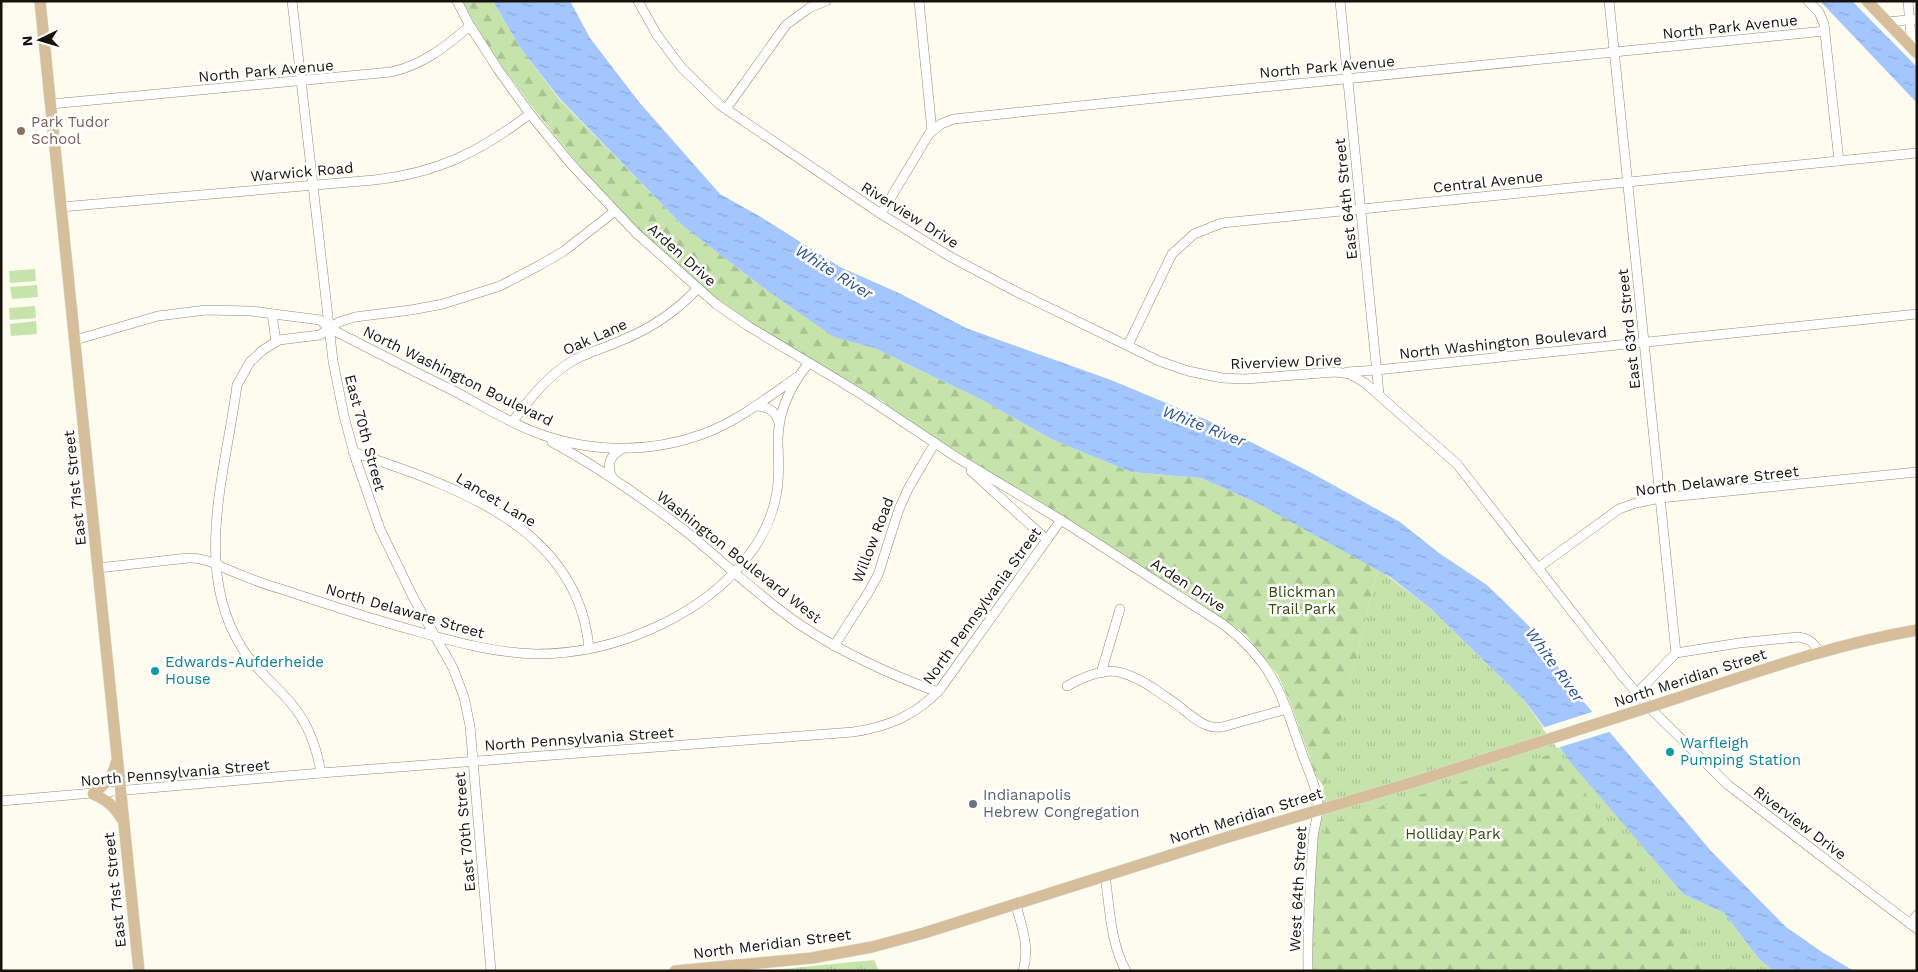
<svg xmlns="http://www.w3.org/2000/svg" width="1918" height="972" font-family="'Work Sans',sans-serif">
	<style>
		.grass { fill: url(#grass-tufts) }
		.forest { fill: url(#forest-firs) }
		.pitch { fill: #c5e3ab }
		.water { fill: url(#water-ripples) }
		.pier { fill: #fefcee }
		.lines { fill: none; stroke-linecap: round; stroke-linejoin: round }
		.minor-casing { stroke: #8f8b75; stroke-width: 10 }
		.major-casing { stroke: #dededd; stroke-width: 12 }
		.minor { stroke: #fff; stroke-width: 9 }
		.major { stroke: #d6be9a; stroke-width: 11 }
		.major-bridge-casing { stroke: #dededd; stroke-width: 12; stroke-linecap: butt }
		.major-bridge { stroke: #d6be9a; stroke-width: 11 }
		.education-dot { fill: #8d6e63; stroke: #fff; stroke-width: 2 }
		.culture-dot { fill: #0f9aa8; stroke: #fff; stroke-width: 2 }
		.worship-dot { fill: #6b7280; stroke: #fff; stroke-width: 2 }
		.labels { text-anchor: middle; dominant-baseline: central; stroke-width: 5; stroke-linejoin: round; paint-order: stroke }
		.street-label { font-size: 15px; fill: #15130b; stroke: #fff }
		.education-label { font-size: 15px; fill: #785e54; stroke: #fff; text-anchor: start }
		.park-label { font-size: 15px; fill: #314c0d; stroke: #fff }
		.culture-label { font-size: 15px; fill: #0d838f; stroke: #fff; text-anchor: start }
		.worship-label { font-size: 15px; fill: #5b616d; stroke: #fff; text-anchor: start }
		.water-label { font-size: 16px; font-style: italic; fill: #275192; stroke: #fff }
	</style>
	<defs>
		<pattern id="grass-tufts" width="24" height="20" patternUnits="userSpaceOnUse" patternTransform="scale(1.25)"><rect width="24" height="20" fill="#c5e3ab"/><path d="M3 7l-1-3M5 7V3M7 7l1-3M15 17l-1-3M17 17v-4M19 17l1-3" fill="none" stroke="#a8c292"/></pattern>
		<pattern id="forest-firs" width="22" height="20" patternUnits="userSpaceOnUse" patternTransform="scale(1.25)"><rect width="22" height="20" fill="#c5e3ab"/><path d="M5 1l3.5 6h-7zM16 11l3.5 6h-7z" fill="#a8c292"/></pattern>
		<pattern id="water-ripples" width="26" height="14" patternUnits="userSpaceOnUse" patternTransform="scale(1.25)"><rect width="26" height="14" fill="#a3c6fe"/><path d="M2 4q2-2 4 0t4 0M15 11q2-2 4 0t4 0" fill="none" stroke="#8ba9d8"/></pattern>
	</defs>
	<rect width="100%" height="100%" fill="#fefcee"/>
	<g class="grass">
		<polygon points="1378,569 1430,608 1523,699 1550,737 1683,894 1724,913 1759,959 1773,971 1309,971 1318,810"/>
		<polygon points="874,960 879,971 762,971"/>
	</g>
	<g class="forest">
		<path d="M462 1H493L521 49 559 99 683 226 765 289 834 336 874 348 982 400 1053 440 1131 472 1201 478 1257 503 1378 569 1324 787 1316 776 1292 707 1278 675 1245 634 1185 593 1146 571 1074 524 934 437 897 413 884 402C825 368 764 336 711 294 653 249 602 195 557 138 521 93 489 52 462 1Z"/>
		<polygon points="1555,753 1671,908 1708,968 1722,971 1320,971 1318,907 1326,824"/>
	</g>
	<g class="pitch">
		<polygon points="35,269 36,281 10,283 9,271"/>
		<polygon points="37,285 38,297 12,299 10,287"/>
		<polygon points="35,306 36,318 10,320 9,308"/>
		<polygon points="36,321 37,334 11,336 10,324"/>
	</g>
	<g class="water">
		<polygon points="493,1 570,1 590,38 639,102 720,194 761,217 840,267 899,293 966,328 1111,380 1207,420 1308,471 1400,522 1439,553 1487,585 1531,628 1577,694 1712,852 1786,927 1822,952 1854,971 1773,971 1759,959 1724,913 1683,894 1572,764 1523,699 1430,608 1390,577 1257,503 1201,478 1131,472 1053,440 982,400 874,348 834,337 765,289 683,226 560,99 521,49"/>
		<polygon points="1820,1 1852,1 1917,67 1917,103"/>
	</g>
	<polygon class="pier" points="1595,711 1612,731 1557,748 1542,728"/>
	<g class="lines">
		<g class="minor-casing">
			<g id="minor">
				<polyline points="292,1 333,361 344,416 355,457 380,529 413,597 453,668 464,697 470,726 491,971"/>
				<path d="M457 1 470 26 497 68 530 114 571 164 636 233 716 304 748 326 861 394 956 457 1061 520 1224 625C1275 664 1283 699 1303 756 1309 772 1318 791 1318 807 1318 818 1313 830 1313 841 1310 884 1307 928 1308 971"/>
				<polyline points="638,1 657,35 681,67 720,105 881,214 949,256 1013,290 1159,361 1188,371 1222,378 1245,379 1335,372 1350,374 1365,383 1457,464 1623,677 1651,709 1728,785 1917,929"/>
				<polyline points="919,1 932,131"/>
				<polyline points="1340,1 1379,394"/>
				<polyline points="1609,1 1676,653"/>
				<polyline points="1808,1 1819,12 1824,24 1839,161"/>
				<polyline points="1908,1 1912,48"/>
				<polyline points="1887,22 1917,19"/>
				<path d="M51 104 391 72C423 65 445 47 470 26"/>
				<polyline points="726,109 786,25 809,8 826,1"/>
				<path d="M61 207 374 180C438 173 479 152 530 114"/>
				<polyline points="881,214 929,134 941,124 954,119 1224,91 1825,31"/>
				<polyline points="272,314 276,342"/>
				<path d="M75 340 158 316 206 310 251 311 320 320 329 328C372 350 415 372 458 393 482 406 507 421 532 431 587 453 648 454 703 434 738 421 767 398 797 377"/>
				<polyline points="1128,345 1172,254 1194,234 1222,223 1917,153"/>
				<polyline points="1347,372 1377,370 1917,314"/>
				<path d="M755 406C768 406 776 411 779 423"/>
				<path d="M513 421C531 397 548 375 574 360 589 352 605 348 620 341 650 329 676 312 698 288"/>
				<path d="M552 442C598 467 643 498 684 530 723 561 758 596 799 624 842 653 889 674 938 692"/>
				<path d="M353 452C453 486 579 526 589 649"/>
				<polyline points="971,471 1047,540"/>
				<path d="M613 479C606 466 609 456 622 449"/>
				<polyline points="1539,567 1619,509 1636,503 1660,498 1917,472"/>
				<path d="M98 568 188 558C205 557 218 566 234 572 250 579 267 585 284 590 326 604 369 618 412 630 452 641 494 653 536 654 578 654 620 644 658 626 690 611 722 589 745 560 761 541 773 516 777 491 780 473 778 456 778 438 779 410 791 385 808 364"/>
				<polyline points="834,646 868,593 878,575 899,509 909,487 935,443"/>
				<polyline points="1101,673 1120,609"/>
				<path d="M1067 686C1104 666 1119 666 1153 688 1164 696 1175 702 1185 711 1197 720 1206 729 1222 727L1287 709"/>
				<path d="M1637 693 1676 653 1739 643 1798 637C1809 638 1815 643 1819 653"/>
				<path d="M321 773C317 749 310 727 294 707 278 686 256 671 242 648 192 569 226 471 237 385L250 362 263 350 279 340 320 335 339 322 355 317 411 310 443 304 500 286 540 265 564 251 615 211"/>
				<path d="M1 801 321 773 853 732C888 727 917 715 941 688L1061 520"/>
				<path d="M1105 876C1110 908 1110 942 1126 971"/>
				<path d="M1016 905C1022 927 1030 948 1023 971"/>
				<polyline points="1910,924 1917,915"/>
			</g>
		</g>
		<g class="major-casing">
			<g id="major">
				<polyline points="40,1 139,971"/>
				<polyline points="1867,1 1917,53"/>
				<path d="M1665 702C1748 675 1830 645 1917 630"/>
				<path d="M116 763C113 778 105 784 93 794 107 800 114 806 122 819"/>
				<polyline points="675,971 812,958 872,947 924,933 1228,837 1414,782"/>
			</g>
		</g>
		<use href="#minor" class="minor"/>
		<use href="#major" class="major"/>
		<g class="major-bridge-casing">
			<polyline id="major-bridge" points="1414,782 1665,702"/>
		</g>
		<use href="#major-bridge" class="major-bridge"/>
	</g>
	<circle class="education-dot" cx="21" cy="131" r="5"/>
	<g class="culture-dot">
		<circle cx="155" cy="671" r="5"/>
		<circle cx="1670" cy="752" r="5"/>
	</g>
	<circle class="worship-dot" cx="973" cy="804" r="5"/>
	<g class="labels">
		<g class="street-label">
			<text transform="translate(1730 27) rotate(-6)">North Park Avenue</text>
			<text transform="translate(1327 67) rotate(-5)">North Park Avenue</text>
			<text transform="translate(266 71) rotate(-5)">North Park Avenue</text>
			<text transform="translate(302 172) rotate(-5)">Warwick Road</text>
			<text transform="translate(1488 182) rotate(-6)">Central Avenue</text>
			<text transform="translate(1346 199) rotate(-96)">East 64th Street</text>
			<text transform="translate(910 215) rotate(32)">Riverview Drive</text>
			<text transform="translate(682 255) rotate(42)">Arden Drive</text>
			<text transform="translate(1629 329) rotate(-96)">East 63rd Street</text>
			<text transform="translate(595 337) rotate(-24)">Oak Lane</text>
			<text transform="translate(1503 343) rotate(-6)">North Washington Boulevard</text>
			<text transform="translate(1286 362) rotate(-2)">Riverview Drive</text>
			<text transform="translate(458 376) rotate(26)">North Washington Boulevard</text>
			<text transform="translate(365 433) rotate(75)">East 70th Street</text>
			<text transform="translate(1717 481) rotate(-7)">North Delaware Street</text>
			<text transform="translate(75 488) rotate(-96)">East 71st Street</text>
			<text transform="translate(496 500) rotate(31)">Lancet Lane</text>
			<text transform="translate(873 540) rotate(-69)">Willow Road</text>
			<text transform="translate(739 557) rotate(38)">Washington Boulevard West</text>
			<text transform="translate(1188 585) rotate(33)">Arden Drive</text>
			<text transform="translate(982 606) rotate(-54)">North Pennsylvania Street</text>
			<text transform="translate(405 611) rotate(16)">North Delaware Street</text>
			<text transform="translate(1690 678) rotate(-18)">North Meridian Street</text>
			<text transform="translate(579 739) rotate(-4)">North Pennsylvania Street</text>
			<text transform="translate(175 773) rotate(-5)">North Pennsylvania Street</text>
			<text transform="translate(1246 816) rotate(-17)">North Meridian Street</text>
			<text transform="translate(1800 823) rotate(37)">Riverview Drive</text>
			<text transform="translate(465 832) rotate(-95)">East 70th Street</text>
			<text transform="translate(1298 889) rotate(-87)">West 64th Street</text>
			<text transform="translate(115 890) rotate(-96)">East 71st Street</text>
			<text transform="translate(772 944) rotate(-7)">North Meridian Street</text>
		</g>
		<g class="education-label">
			<text x="31" y="122">Park Tudor<tspan x="31" dy="17">School</tspan></text>
		</g>
		<g class="park-label">
			<text x="1302" y="592">Blickman<tspan x="1302" dy="17">Trail Park</tspan></text>
			<text x="1453" y="834">Holliday Park</text>
		</g>
		<g class="culture-label">
			<text x="165" y="662">Edwards-Aufderheide<tspan x="165" dy="17">House</tspan></text>
			<text x="1680" y="743">Warfleigh<tspan x="1680" dy="17">Pumping Station</tspan></text>
		</g>
		<g class="worship-label">
			<text x="983" y="795">Indianapolis<tspan x="983" dy="17">Hebrew Congregation</tspan></text>
		</g>
		<g class="water-label">
			<text transform="translate(834 272) rotate(32)">White River</text>
			<text transform="translate(1204 426) rotate(21)">White River</text>
			<text transform="translate(1555 665) rotate(54)">White River</text>
		</g>
	</g>
	<rect width="1918" height="972" fill="none" stroke="#15130b" stroke-width="5"/>
	<g transform="translate(40 40) rotate(265)" stroke="#ffffff" stroke-width="4" paint-order="stroke">
	<path d="M0-4L9 19L0 12L-9 19Z" fill="#15130b"/>
	<text y="-8" font-size="14" font-weight="bold" text-anchor="middle" fill="#15130b">N</text>
	</g>
</svg>
